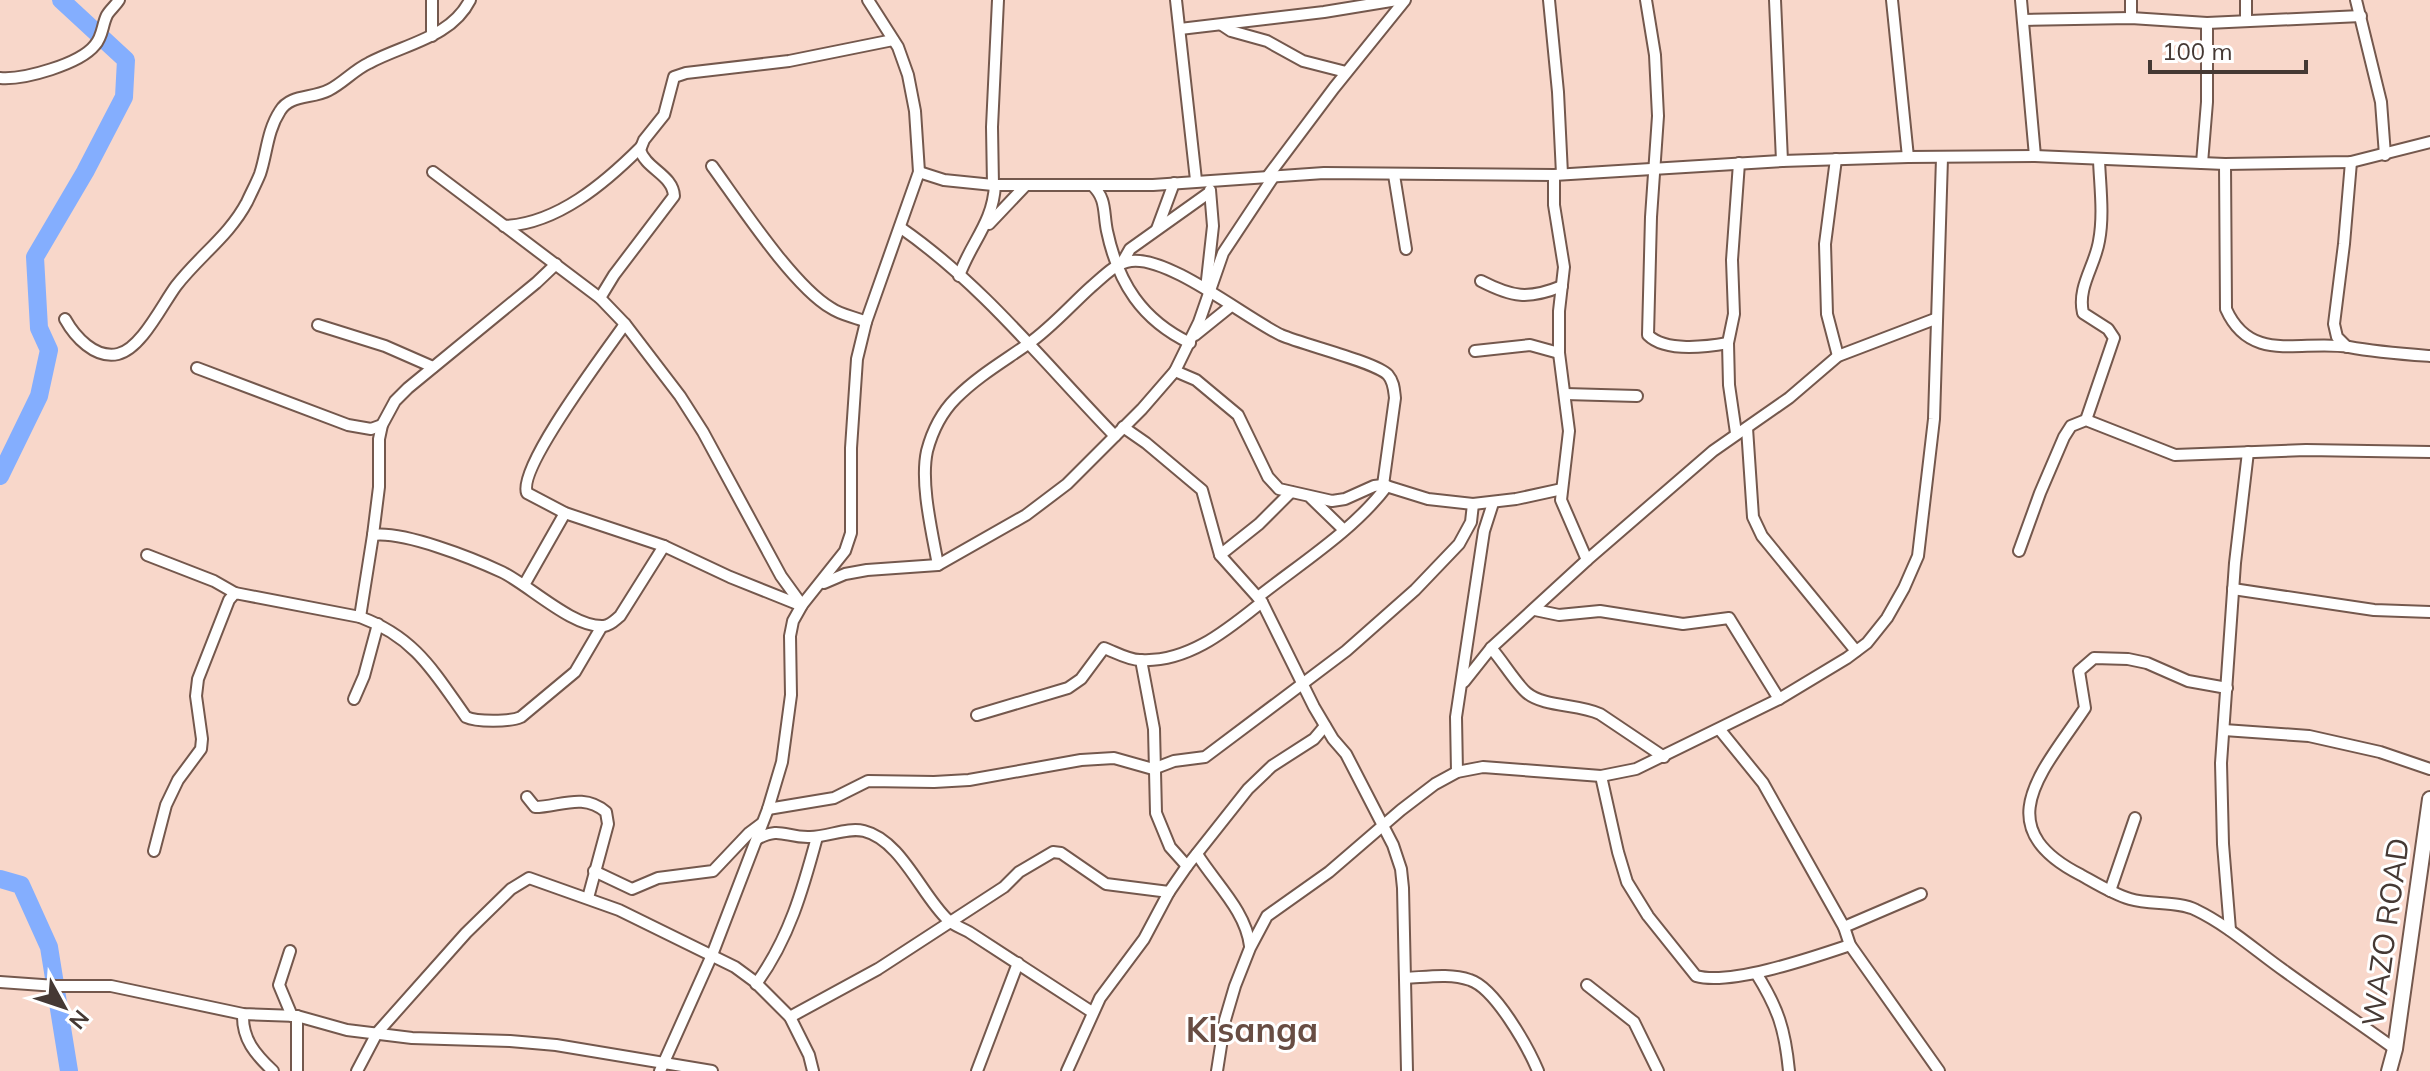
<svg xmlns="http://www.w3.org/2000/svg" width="2430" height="1071" font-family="Mulish,sans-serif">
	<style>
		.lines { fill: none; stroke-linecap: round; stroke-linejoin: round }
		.river { stroke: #84aefe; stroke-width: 18 }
		.street-casing { stroke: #74584d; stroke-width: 14 }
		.secondary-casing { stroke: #74584d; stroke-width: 18 }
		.street { stroke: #fff; stroke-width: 10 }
		.secondary { stroke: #fff; stroke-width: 14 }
		.labels { text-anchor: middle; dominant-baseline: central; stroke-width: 6; stroke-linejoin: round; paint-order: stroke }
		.street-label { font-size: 30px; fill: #453934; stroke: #fff }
		.quarter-label { font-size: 34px; font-weight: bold; fill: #684d43; stroke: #fff }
	</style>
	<rect width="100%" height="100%" fill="#f8d7ca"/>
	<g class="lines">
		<g class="river">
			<polyline points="0,476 39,396 49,350 39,328 35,257 85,172 124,97 126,60 61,0"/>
			<polyline points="0,879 21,885 49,947 69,1071"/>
		</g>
		<g class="street-casing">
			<g id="street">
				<polyline points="432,0 432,36"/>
				<polyline points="1176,0 1196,180"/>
				<polyline points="1549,0 1558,92 1562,174"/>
				<path d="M1646 0 1655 55 1658 116 1651 217 1648 335C1665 352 1706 347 1728 343"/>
				<polyline points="1775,0 1782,161"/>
				<polyline points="1892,0 1908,157"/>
				<polyline points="2021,0 2035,156"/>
				<polyline points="2131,0 2131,18"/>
				<polyline points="2246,0 2246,20"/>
				<polyline points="2356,0 2381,102 2385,155"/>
				<polyline points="2023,20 2131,18 2207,23 2361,16"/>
				<polyline points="1222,25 1231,31 1267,41 1303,61 1346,72"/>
				<polyline points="1180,29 1324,12 1397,0"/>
				<path d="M0 78C24 80 80 64 95 45 103 36 102 25 107 15 110 10 116 5 119 0"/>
				<polyline points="1836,159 1825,244 1827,314 1838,356"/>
				<polyline points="2202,163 2207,102 2207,23"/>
				<path d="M2225 164 2226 309C2251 365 2302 339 2349 347 2375 352 2403 354 2430 356"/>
				<path d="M712 166C739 203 793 286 831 308 841 315 855 317 866 322"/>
				<polyline points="433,172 600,298 625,324 680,396 703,432 781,576 802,605"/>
				<polyline points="919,172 944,180 993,185 1153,185 1324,173 1554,175 1782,161 1908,157 2035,156 2225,164 2351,162 2430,142"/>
				<polyline points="1394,175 1406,249"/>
				<polyline points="1554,175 1554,205 1564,267 1559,311 1559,353 1569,431 1561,500 1587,560"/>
				<polyline points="1268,176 1334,88 1405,0"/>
				<polyline points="993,185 992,127 998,0"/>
				<path d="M1092 185C1107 199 1103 212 1107 231 1118 283 1142 320 1190 343"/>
				<polyline points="989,224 1026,185"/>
				<path d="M504 226C557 224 605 183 641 147"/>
				<path d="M901 228C982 284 1046 365 1115 436"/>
				<polyline points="1157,229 1174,183"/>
				<polyline points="1122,263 1130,249 1210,192"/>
				<path d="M959 276C971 242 993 223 995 185"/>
				<path d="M1481 281C1512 297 1528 300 1562 286"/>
				<polyline points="1206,289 1213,226 1210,190"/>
				<path d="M600 298 614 275 674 196C673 175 646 169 640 150L644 140 664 115 674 77 686 73 789 61 893 40"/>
				<path d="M65 319C75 337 95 359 118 354 141 349 162 305 176 286 199 256 229 236 247 202 251 193 256 184 260 174 267 153 267 131 280 111 290 94 312 99 329 90 343 83 354 70 369 63 404 44 451 38 470 0"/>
				<path d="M625 324C607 350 517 468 527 493L565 513 664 546 730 577 800 605"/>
				<polyline points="318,325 385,346 433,367"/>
				<polyline points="1195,335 1231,306"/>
				<polyline points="2347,347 2337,337 2334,324 2344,244 2351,162"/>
				<polyline points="1475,351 1530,345 1559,353"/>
				<polyline points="197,368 348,425 371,429 382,425"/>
				<polyline points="1175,371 1196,380 1238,415 1268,477 1279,489 1332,501 1345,499 1374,486 1383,485 1428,499 1473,504 1516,499 1562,489"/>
				<polyline points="1565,394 1637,396"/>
				<path d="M2086 420 2114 338 2108 329 2083 313C2077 287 2095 266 2099 241 2104 215 2100 186 2099 160"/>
				<polyline points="1123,427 1146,443 1202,490 1220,555 1262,602 1314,707 1333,739 1346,754 1393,845 1401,869 1403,888 1407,1071"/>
				<polyline points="1747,428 1753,517 1762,536 1856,651"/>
				<polyline points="1736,433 1729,385 1728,343 1734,314 1732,260 1739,163"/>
				<polyline points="1311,498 1344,530"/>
				<polyline points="373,535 379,487 379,439 382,425 395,401 408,388 536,283 556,264"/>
				<polyline points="2019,551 2040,493 2064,437 2071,426 2086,420 2175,455 2306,450 2430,452"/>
				<polyline points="147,555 214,581 235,593"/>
				<polyline points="1220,555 1259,524 1291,492"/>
				<path d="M938 565C932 532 920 483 927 451 932 432 942 412 956 398 978 376 1004 361 1028 344 1051 328 1071 305 1091 287 1103 277 1115 263 1131 261 1169 256 1244 317 1281 335 1304 345 1376 362 1388 375 1394 382 1394 390 1395 398L1383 485"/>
				<polyline points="824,583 845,574 867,570 938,565 1026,515 1067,484 1142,409 1175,371 1199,322 1223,253 1274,176"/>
				<polyline points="524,585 565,513"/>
				<polyline points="2233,589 2374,610 2430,612"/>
				<path d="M1258 597C1301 563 1354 530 1387 486"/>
				<polyline points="1535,610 1559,615 1600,611 1683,624 1729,618 1779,699"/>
				<path d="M360 617 373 535C404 531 472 558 502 572 529 585 573 628 604 626 611 625 615 620 620 616L664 546"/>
				<path d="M1491 648C1502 660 1516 684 1527 693 1544 707 1579 704 1600 714L1664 757"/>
				<polyline points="1141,660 1154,729 1156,813 1170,847 1187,866"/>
				<polyline points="1464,682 1491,648 1587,560 1713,451 1789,398 1838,356 1935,319"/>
				<path d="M2227 688 2188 681 2147 663 2128 659 2094 658 2079 671 2085 708C2043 771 1986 827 2081 875 2097 884 2113 894 2130 899 2150 905 2179 901 2196 910 2229 926 2256 951 2286 972 2322 998 2359 1023 2395 1049"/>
				<polyline points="354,699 364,676 378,624"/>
				<path d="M977 715 1068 688 1081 679 1104 648C1115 652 1128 660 1140 660 1188 663 1227 630 1262 602"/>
				<polyline points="1720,730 1763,783 1844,927 1850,945 1939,1071"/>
				<polyline points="2224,730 2309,736 2380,752 2430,769"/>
				<polyline points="1457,772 1456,717 1484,531 1493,503"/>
				<path d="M1601 776 1618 852 1627 882 1648 916 1696 976C1731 986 1814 957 1850 945"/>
				<path d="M527 797 535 807C559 807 583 792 606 812L608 824 588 898"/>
				<polyline points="768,809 834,798 868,781 934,782 969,780 1081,760 1114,758 1153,769 1174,761 1205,757 1346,651 1415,590 1459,544 1471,522 1473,504"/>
				<path d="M757 839C780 826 786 838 810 837 828 837 847 827 864 831 901 840 922 896 948 920 953 925 962 928 969 932L1092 1012"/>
				<path d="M154 851 166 805 178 780 201 749 202 739 196 696 198 679 229 600 235 593 360 617C415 637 434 672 466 717 476 722 510 722 521 717L575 672 602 626"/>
				<path d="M1197 854C1215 883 1246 911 1250 946"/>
				<polyline points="594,871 632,889 658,878 713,871 749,833 761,824"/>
				<polyline points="2110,891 2135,818"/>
				<polyline points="1844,927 1921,894"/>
				<polyline points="2230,930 2223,844 2221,763 2235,563 2248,452"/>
				<polyline points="290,951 279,985 292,1016"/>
				<path d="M1756 973C1778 1008 1785 1029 1789 1071"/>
				<path d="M1406 978C1427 977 1450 973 1470 980 1495 988 1528 1047 1538 1071"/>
				<polyline points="0,982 56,986 111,986 243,1014 297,1016 347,1030 412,1038 510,1041 556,1045 712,1071"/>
				<path d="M756 984C789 939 803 889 817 837"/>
				<polyline points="1587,985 1634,1022 1658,1071"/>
				<path d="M243 1014C242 1039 255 1054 273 1071"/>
				<polyline points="790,1017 878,969 1004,887 1019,872 1053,852 1061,853 1106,884 1169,892"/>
				<polyline points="297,1071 297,1016"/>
				<polyline points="357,1071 377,1033 466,933 511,889 529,878 619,910 735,967 754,981 790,1017 809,1055 813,1071"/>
				<polyline points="660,1071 712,955 768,809 782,762 791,695 790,636 793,621 802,605 845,551 851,533 851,448 857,359 866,322 919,172 915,111 908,75 898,47 868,0"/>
				<polyline points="977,1071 1018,963"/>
				<polyline points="1067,1071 1100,998 1144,939 1169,892 1187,866 1248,789 1272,766 1314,739 1325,726"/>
				<polyline points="1217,1071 1225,1020 1235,986 1250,948 1267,916 1329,872 1401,810 1435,784 1457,772 1483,767 1601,776 1636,769 1779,699 1847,658 1867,643 1887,618 1904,588 1918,556 1934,419 1942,158"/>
			</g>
		</g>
		<g class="secondary-casing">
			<polyline id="secondary" points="2389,1071 2395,1049 2430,799"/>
		</g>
		<use href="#street" class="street"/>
		<use href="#secondary" class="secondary"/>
	</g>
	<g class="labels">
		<g class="street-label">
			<text transform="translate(2385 932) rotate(-82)">WAZO ROAD</text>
		</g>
		<g class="quarter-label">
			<text x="1252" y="1029">Kisanga</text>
		</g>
	</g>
	<g transform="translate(64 1007) rotate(130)" stroke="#ffffff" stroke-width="6" paint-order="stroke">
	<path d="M0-6L14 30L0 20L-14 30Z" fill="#453934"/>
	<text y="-12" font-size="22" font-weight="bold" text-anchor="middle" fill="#453934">N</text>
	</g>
	<path d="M2150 60v12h156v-12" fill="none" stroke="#453934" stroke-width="4"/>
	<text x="2162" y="60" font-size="24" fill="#453934" stroke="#ffffff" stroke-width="6" paint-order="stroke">100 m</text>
</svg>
